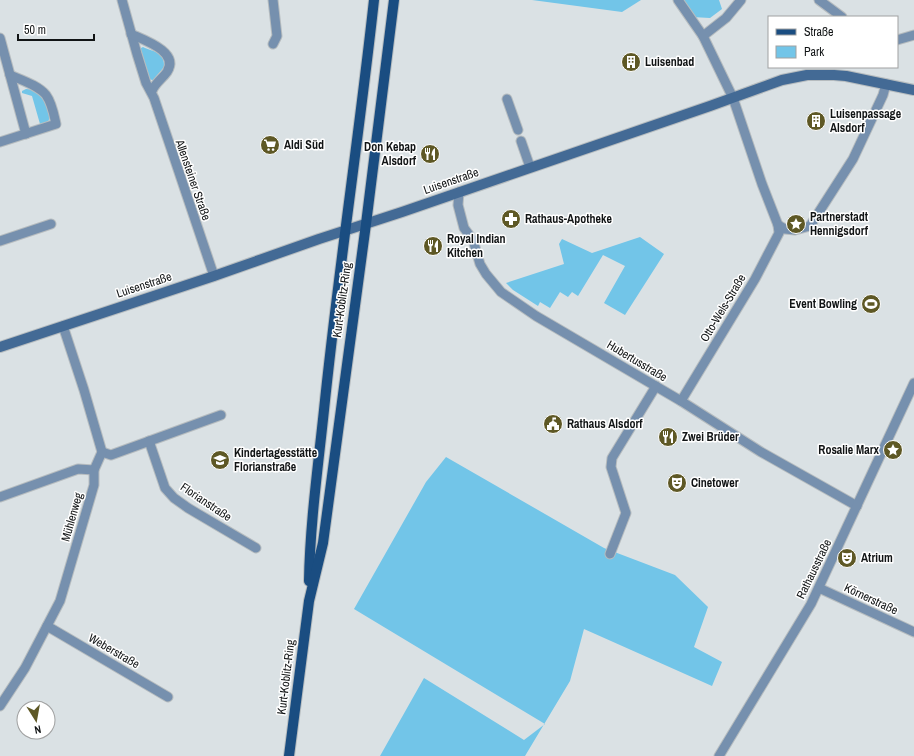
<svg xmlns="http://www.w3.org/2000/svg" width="914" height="756" font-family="'Archivo Narrow',sans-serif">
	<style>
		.green { fill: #72c5e8 }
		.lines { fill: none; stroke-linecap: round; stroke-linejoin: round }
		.minor-casing { stroke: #b6bcbf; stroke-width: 11 }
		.secondary-casing { stroke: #b6bcbf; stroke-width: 12 }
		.primary-casing { stroke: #b6bcbf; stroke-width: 12 }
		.minor { stroke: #7690ae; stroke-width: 9 }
		.secondary { stroke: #436a95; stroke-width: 10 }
		.primary { stroke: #1a4d81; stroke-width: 10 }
		.labels { text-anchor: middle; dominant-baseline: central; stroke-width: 3; stroke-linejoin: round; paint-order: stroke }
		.poi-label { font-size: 12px; font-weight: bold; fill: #111415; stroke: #fff; text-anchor: start }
		.street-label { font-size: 12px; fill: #111415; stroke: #fff }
	</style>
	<rect width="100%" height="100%" fill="#dae1e4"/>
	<g class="green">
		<polygon points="532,0 641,0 622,12"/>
		<polygon points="681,0 719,0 722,9 710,18 692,17"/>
		<path d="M143 47C154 52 165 52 164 67L153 80 147 79 139 49Z"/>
		<path d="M26 89C41 89 55 109 48 122L40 124 32 96 22 93V91Z"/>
		<polygon points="640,237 664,254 625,315 604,303 625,266 603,255 578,296 572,292 568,297 560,292 550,308 540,302 538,306 513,290 506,283 564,264 559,244 562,239 592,253"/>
		<polygon points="446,457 604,548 675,575 708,607 694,647 722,662 712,686 584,629 570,681 525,756 380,756 424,678 524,740 545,724 354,609 426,482"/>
	</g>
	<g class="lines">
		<g class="minor-casing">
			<g id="minor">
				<polyline points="122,0 137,54 146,83 154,98 214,276"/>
				<polyline points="678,0 703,36 733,98 762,184 778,225 779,233 755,279 681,401"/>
				<polyline points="819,0 842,17"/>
				<path d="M131 34C144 40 180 52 167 72 162 79 155 83 152 91"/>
				<polyline points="703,36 726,18 741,0"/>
				<polyline points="0,38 26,134"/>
				<polyline points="897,40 914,35"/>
				<polyline points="273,44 277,36 273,0"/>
				<polyline points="507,99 518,130"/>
				<polyline points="521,141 530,167"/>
				<path d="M0 142 56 124C54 115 52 103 46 95 38 85 21 80 10 75"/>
				<polyline points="459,192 458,205 464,228 473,240 480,264 486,274 501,292 536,316 681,401 761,452 857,506"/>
				<polyline points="778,225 785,229 795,230 810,226 853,159 883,95 886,84"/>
				<polyline points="0,241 51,224"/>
				<polyline points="149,441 165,488 174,498 188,508 256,548"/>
				<polyline points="102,452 111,455 221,415"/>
				<polyline points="0,497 78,469 94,470"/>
				<polyline points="610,554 626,513 611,467 612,458 656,386"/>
				<polyline points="819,588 914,632"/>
				<polyline points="47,626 168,697"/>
				<polyline points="0,706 25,668 60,601 94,485 94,470 102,452 84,390 63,326"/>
				<polyline points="719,756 811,604 914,383"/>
			</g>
		</g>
		<g class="secondary-casing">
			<polyline id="secondary" points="0,347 214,276 319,239 402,212 710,106 782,80 807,75 834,75 846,76 914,90"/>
		</g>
		<g class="primary-casing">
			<g id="primary">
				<path d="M309 581C310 524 318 467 324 410 338 273 359 137 374 0"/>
				<polyline points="289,756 309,601 323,543 366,224 394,0"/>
			</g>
		</g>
		<use href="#minor" class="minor"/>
		<use href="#secondary" class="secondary"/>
		<use href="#primary" class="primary"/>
	</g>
	<defs>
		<g id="building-disc" transform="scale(1)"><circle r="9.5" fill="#5e5825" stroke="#fff"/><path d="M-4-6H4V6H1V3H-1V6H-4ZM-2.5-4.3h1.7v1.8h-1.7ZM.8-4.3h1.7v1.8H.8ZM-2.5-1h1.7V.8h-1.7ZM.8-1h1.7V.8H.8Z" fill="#fff"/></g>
		<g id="supermarket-disc" transform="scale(1)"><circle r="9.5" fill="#5e5825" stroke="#fff"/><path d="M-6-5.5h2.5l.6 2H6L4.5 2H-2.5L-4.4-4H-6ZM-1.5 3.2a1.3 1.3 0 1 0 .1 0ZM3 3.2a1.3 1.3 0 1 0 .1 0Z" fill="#fff"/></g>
		<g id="restaurant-disc" transform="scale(1)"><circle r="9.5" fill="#5e5825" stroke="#fff"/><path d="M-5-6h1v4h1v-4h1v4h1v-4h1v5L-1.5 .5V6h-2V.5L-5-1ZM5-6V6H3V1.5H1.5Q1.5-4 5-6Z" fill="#fff"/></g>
		<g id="pharmacy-disc" transform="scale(1)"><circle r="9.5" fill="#5e5825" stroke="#fff"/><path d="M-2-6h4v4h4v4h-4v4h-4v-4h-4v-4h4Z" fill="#fff"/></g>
		<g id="sight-disc" transform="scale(1)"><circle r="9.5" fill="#5e5825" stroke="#fff"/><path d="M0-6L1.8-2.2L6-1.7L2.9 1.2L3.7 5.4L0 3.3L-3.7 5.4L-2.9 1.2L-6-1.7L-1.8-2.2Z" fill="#fff"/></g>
		<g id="stadium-disc" transform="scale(1)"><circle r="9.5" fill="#5e5825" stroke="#fff"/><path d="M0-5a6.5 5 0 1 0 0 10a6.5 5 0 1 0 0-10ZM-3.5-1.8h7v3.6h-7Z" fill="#fff"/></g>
		<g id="civic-disc" transform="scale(1)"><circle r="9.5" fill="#5e5825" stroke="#fff"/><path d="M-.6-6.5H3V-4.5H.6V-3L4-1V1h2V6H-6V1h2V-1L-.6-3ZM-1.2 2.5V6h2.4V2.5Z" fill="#fff"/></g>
		<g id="school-disc" transform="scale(1)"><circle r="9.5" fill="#5e5825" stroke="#fff"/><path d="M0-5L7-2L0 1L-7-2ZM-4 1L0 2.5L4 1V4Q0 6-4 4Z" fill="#fff"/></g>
		<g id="theatre-disc" transform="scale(1)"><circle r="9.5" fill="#5e5825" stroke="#fff"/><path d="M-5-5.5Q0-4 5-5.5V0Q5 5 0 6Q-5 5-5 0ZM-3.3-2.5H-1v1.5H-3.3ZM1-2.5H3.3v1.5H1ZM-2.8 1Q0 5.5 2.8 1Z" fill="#fff"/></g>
	</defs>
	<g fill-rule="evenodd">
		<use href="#building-disc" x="631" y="62"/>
		<use href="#building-disc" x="816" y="121"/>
		<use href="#supermarket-disc" x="270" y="145"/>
		<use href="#restaurant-disc" x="430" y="154"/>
		<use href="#pharmacy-disc" x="511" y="219"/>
		<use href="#sight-disc" x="796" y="224"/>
		<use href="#restaurant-disc" x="433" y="246"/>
		<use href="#stadium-disc" x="871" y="304"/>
		<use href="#civic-disc" x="553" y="424"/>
		<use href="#restaurant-disc" x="668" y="437"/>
		<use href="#sight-disc" x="893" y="450"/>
		<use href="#school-disc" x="220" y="460"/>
		<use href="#theatre-disc" x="677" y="483"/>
		<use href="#theatre-disc" x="847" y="558"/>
	</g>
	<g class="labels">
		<g class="poi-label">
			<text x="645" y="62">Luisenbad</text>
			<text x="830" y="114">Luisenpassage<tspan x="830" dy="14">Alsdorf</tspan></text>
			<text x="284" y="145">Aldi Süd</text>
			<text x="416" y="147" text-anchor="end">Don Kebap<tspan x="416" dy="14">Alsdorf</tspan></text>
			<text x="810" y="217">Partnerstadt<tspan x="810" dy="14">Hennigsdorf</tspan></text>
			<text x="525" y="219">Rathaus-Apotheke</text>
			<text x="447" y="239">Royal Indian<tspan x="447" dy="14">Kitchen</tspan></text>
			<text x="857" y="304" text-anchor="end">Event Bowling</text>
			<text x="567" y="424">Rathaus Alsdorf</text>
			<text x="682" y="437">Zwei Brüder</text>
			<text x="879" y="450" text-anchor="end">Rosalie Marx</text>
			<text x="234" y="453">Kindertagesstätte<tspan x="234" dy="14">Florianstraße</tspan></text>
			<text x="691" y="483">Cinetower</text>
			<text x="861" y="558">Atrium</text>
		</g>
		<g class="street-label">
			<text transform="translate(193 180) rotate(71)">Allensteiner Straße</text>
			<text transform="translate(451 181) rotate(-19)">Luisenstraße</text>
			<text transform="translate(144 285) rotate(-18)">Luisenstraße</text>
			<text transform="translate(342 300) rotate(-82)">Kurt-Koblitz-Ring</text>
			<text transform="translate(723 308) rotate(-59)">Otto-Wels-Straße</text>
			<text transform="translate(637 361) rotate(31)">Hubertusstraße</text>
			<text transform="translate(206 502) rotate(34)">Florianstraße</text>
			<text transform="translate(72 517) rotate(-74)">Mühlenweg</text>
			<text transform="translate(814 569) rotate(-64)">Rathausstraße</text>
			<text transform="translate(871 599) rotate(25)">Körnerstraße</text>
			<text transform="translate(114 651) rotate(30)">Weberstraße</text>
			<text transform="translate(286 677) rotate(-83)">Kurt-Koblitz-Ring</text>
		</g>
	</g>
	<rect x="768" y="16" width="130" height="52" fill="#ffffff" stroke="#a0a1a1"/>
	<rect x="776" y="29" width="20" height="6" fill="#1a4d81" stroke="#a0a1a1"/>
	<text x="804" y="36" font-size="12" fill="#111415">Straße</text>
	<rect x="776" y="46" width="20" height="12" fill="#72c5e8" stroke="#a0a1a1"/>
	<text x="804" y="56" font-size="12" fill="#111415">Park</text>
	<g transform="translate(36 720) rotate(169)"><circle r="19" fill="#ffffff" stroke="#a0a1a1"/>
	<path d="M0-3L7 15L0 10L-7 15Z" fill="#5e5825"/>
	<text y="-6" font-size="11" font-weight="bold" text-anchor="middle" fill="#111415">N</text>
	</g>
	<path d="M18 34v6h76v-6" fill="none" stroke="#111415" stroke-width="2"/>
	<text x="24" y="34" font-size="12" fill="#111415" stroke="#ffffff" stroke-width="3" paint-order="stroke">50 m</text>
</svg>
